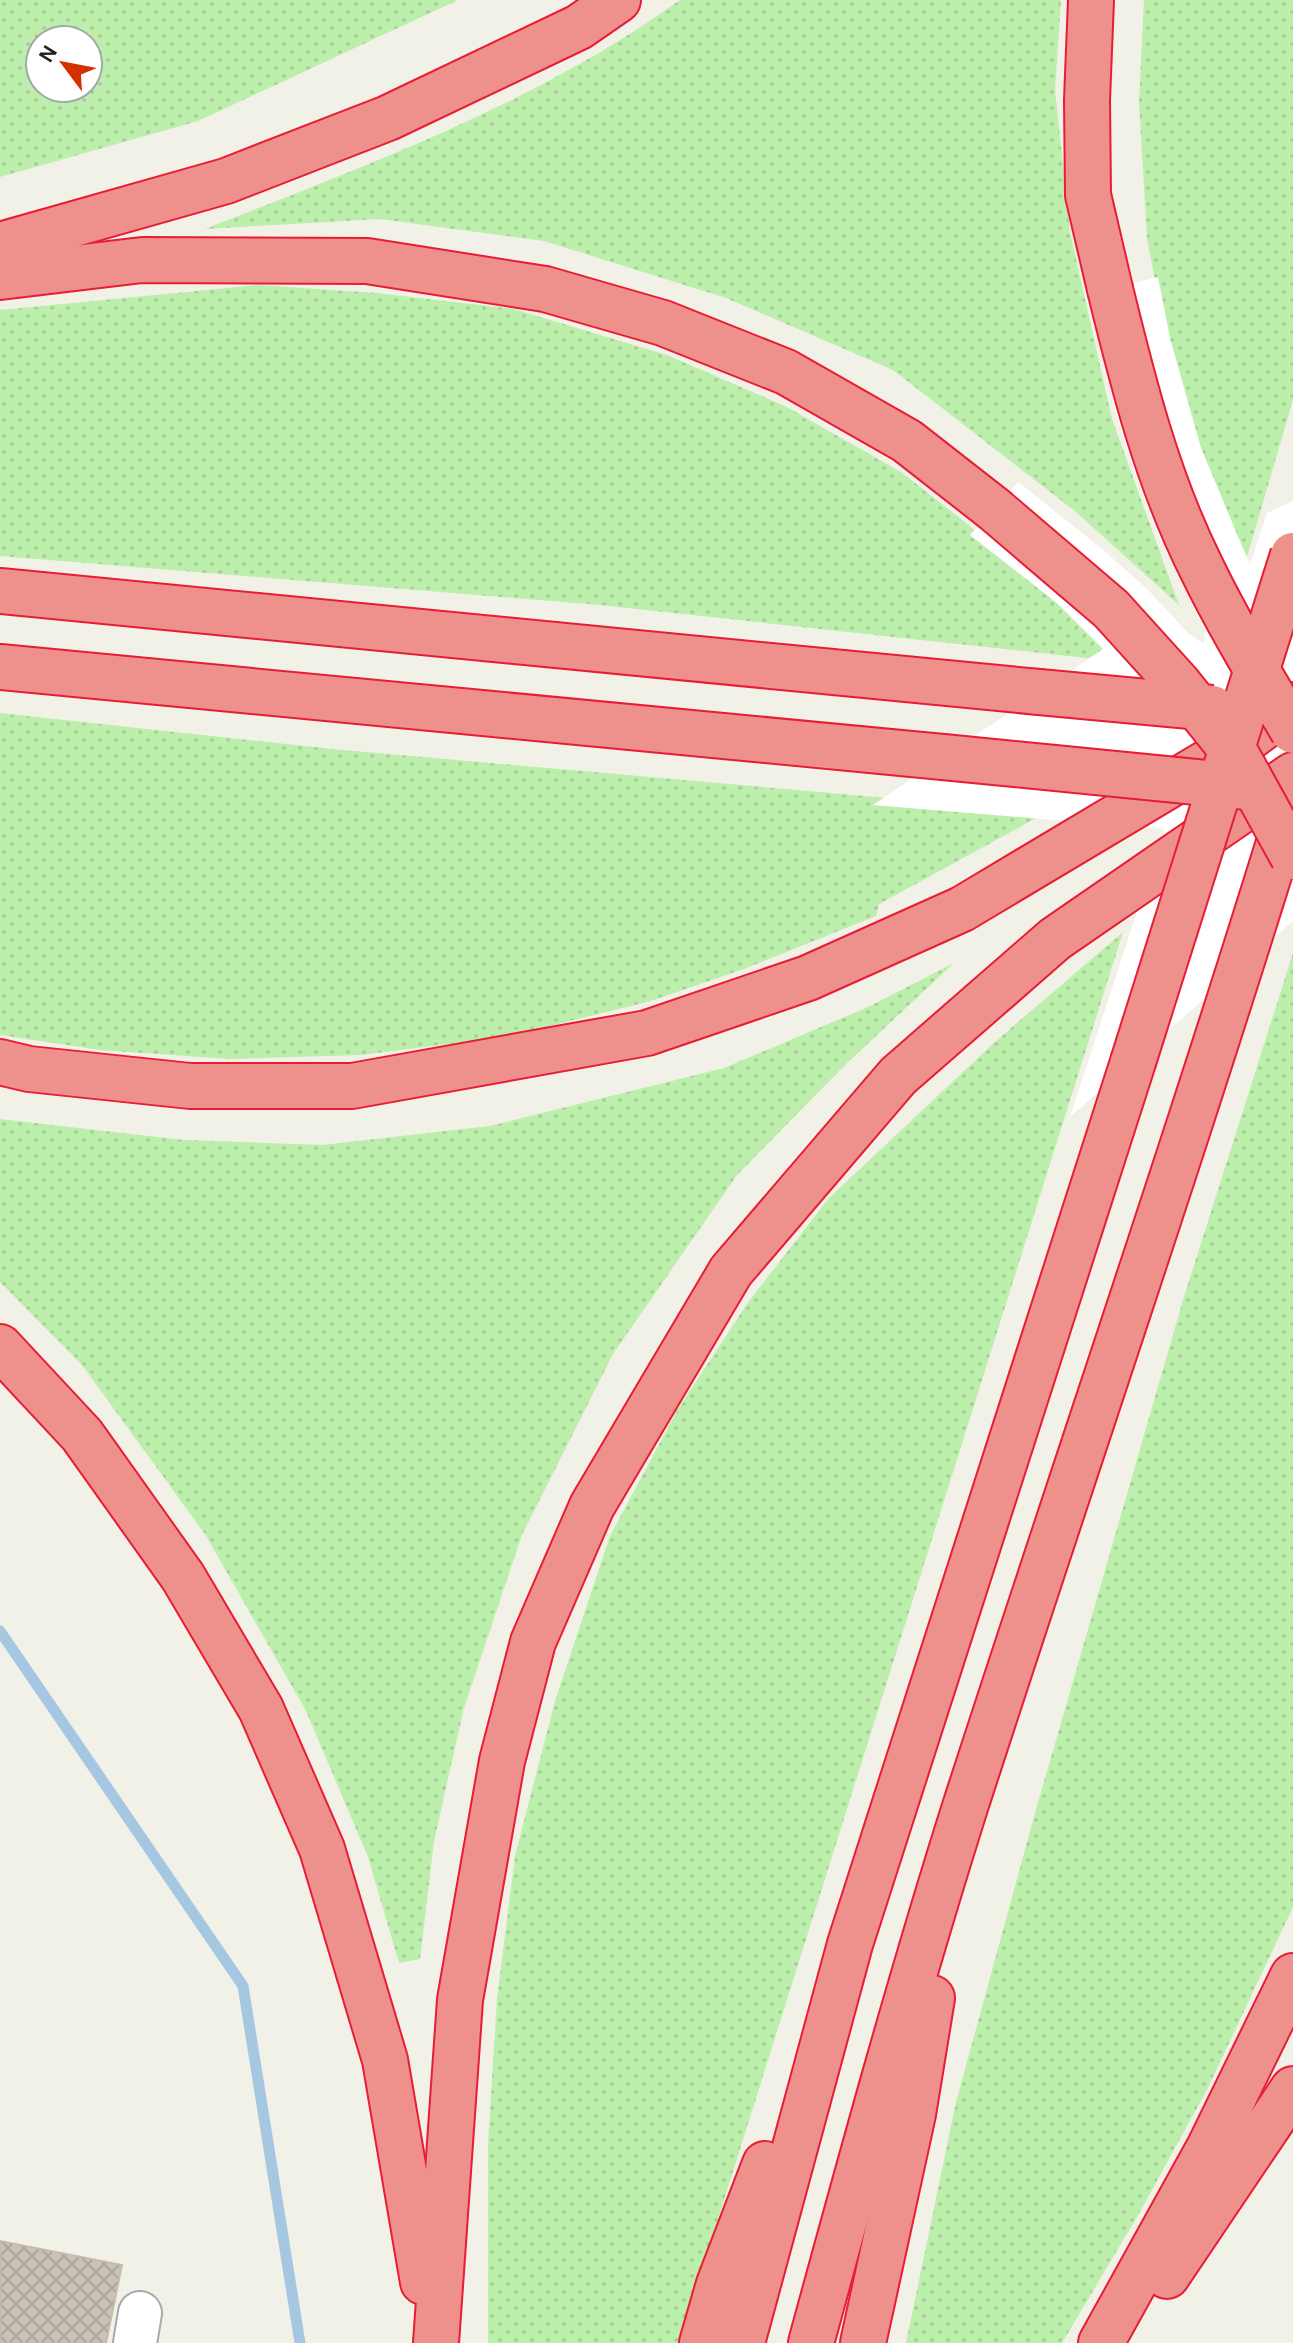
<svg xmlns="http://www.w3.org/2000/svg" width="1293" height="2343" font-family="Karla,sans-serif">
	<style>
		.grass { fill: url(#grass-dots); fill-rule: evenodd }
		.pier { fill: #fff }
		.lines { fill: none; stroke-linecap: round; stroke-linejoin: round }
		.stream { stroke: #a6c7e2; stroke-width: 11 }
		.building { fill: url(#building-cross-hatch); stroke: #c6bca9; stroke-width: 2 }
		.minor-casing { stroke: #a9a9a9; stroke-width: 46 }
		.highway-casing { stroke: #e81d35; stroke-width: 48 }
		.minor { stroke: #fff; stroke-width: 42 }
		.highway { stroke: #ee908c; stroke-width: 44 }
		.highway-bridge-casing { stroke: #e81d35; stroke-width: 48; stroke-linecap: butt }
		.highway-bridge { stroke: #ee908c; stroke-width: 44 }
	</style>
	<defs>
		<pattern id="grass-dots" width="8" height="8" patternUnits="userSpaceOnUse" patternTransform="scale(2)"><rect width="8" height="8" fill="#bdefac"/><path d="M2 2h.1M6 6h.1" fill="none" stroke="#a2cd94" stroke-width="1.8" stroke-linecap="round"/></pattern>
		<pattern id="building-cross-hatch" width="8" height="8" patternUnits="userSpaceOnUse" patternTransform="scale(2)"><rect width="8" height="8" fill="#c8c2b7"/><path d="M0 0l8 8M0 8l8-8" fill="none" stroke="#aca69d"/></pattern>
	</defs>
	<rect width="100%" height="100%" fill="#f2f1e8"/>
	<g class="grass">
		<path d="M0 0H458L198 121 0 177ZM40 40H88V88H40Z"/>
		<path d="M680 0H1061L1055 90 1070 232 1112 419 1179 605 1076 512 893 370 726 298 544 241 380 219 205 229C368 165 537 103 680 0Z"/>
		<polygon points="1144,0 1293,0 1293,400 1247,557 1220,506 1167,345 1147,238 1139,102"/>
		<polygon points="258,285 377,293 514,309 667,355 785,406 901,472 970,526 1123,662 600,605 0,556 0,310"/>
		<polygon points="0,713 332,749 1047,812 879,904 876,916 744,969 651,1001 505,1037 361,1055 229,1059 100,1050 0,1035"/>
		<polygon points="1123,932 679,2343 488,2343 488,2144 497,1999 515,1856 555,1701 610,1536 678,1409 749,1301 829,1198 996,1041"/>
		<polygon points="1293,953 1293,1907 1207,2090 1137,2217 1062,2343 906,2343 956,2102 1035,1813 1183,1300"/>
		<polygon points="954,963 847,1063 737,1175 613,1354 522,1535 464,1708 434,1841 420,1959 399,1963 368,1857 306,1711 205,1534 82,1365 0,1282 0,1119 184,1140 322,1145 490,1126 724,1068 866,1008"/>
	</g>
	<polygon class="pier" points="1158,277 1170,338 1201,448 1250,565 1267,513 1293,501 1293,921 1070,1117 1164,829 873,805 1103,649 1057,603 970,535 1018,482 1102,549 1146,588 1189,634 1204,644 1205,630 1159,537 1137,479 1117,418 1087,295"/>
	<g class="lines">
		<polyline class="stream" points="0,1631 243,1986 300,2343"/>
	</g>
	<polygon class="building" points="0,2241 122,2265 106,2343 0,2343"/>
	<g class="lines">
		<g class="minor-casing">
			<polyline id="minor" points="135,2343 140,2313"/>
		</g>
		<g class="highway-casing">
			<g id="highway">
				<polyline points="1091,0 1087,100 1088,195 1110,289"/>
				<polyline points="0,245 226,181 388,118 579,27 618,0"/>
				<polyline points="0,277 142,260 367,261 545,289 663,323 786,372 907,441 994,509"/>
				<polyline points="0,591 1039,692"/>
				<polyline points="0,667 943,757"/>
				<polyline points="0,1062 29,1069 190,1086 352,1086 647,1033 808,978 962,909 1250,737 1293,705"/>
				<polyline points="0,1347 82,1435 183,1577 261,1709 322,1849 385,2060 423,2282"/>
				<polyline points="1167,2276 1293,2089"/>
				<polyline points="436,2343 460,2000 502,1761 533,1642 592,1506 731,1271 898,1076 1055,939 1293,775"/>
				<polyline points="702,2343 719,2284 765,2164"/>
				<polyline points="742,2343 850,1944 1133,1062"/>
				<path d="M811 2343C860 2164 909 1984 965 1807 1073 1473 1187 1142 1290 807"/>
				<polyline points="863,2343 913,2114 932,1998"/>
				<polyline points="1101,2343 1209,2148 1293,1976"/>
			</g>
		</g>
		<use href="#minor" class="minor"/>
		<use href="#highway" class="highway"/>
		<g class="highway-bridge-casing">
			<g id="highway-bridge">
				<path d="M1110 289C1133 383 1157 479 1201 567 1228 623 1261 677 1293 731"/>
				<polyline points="994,509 1111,609 1178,683 1239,759 1293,857"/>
				<polyline points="1039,692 1212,708"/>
				<polyline points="943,757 1247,787"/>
				<polyline points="1133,1062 1293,555"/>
			</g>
		</g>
		<use href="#highway-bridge" class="highway-bridge"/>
	</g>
	<g transform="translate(64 64) rotate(302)"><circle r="38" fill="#ffffff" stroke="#a7a7a7" stroke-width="2"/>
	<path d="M0-6L14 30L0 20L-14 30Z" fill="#d43000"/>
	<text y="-12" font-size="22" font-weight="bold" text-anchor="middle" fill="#222222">N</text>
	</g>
</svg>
